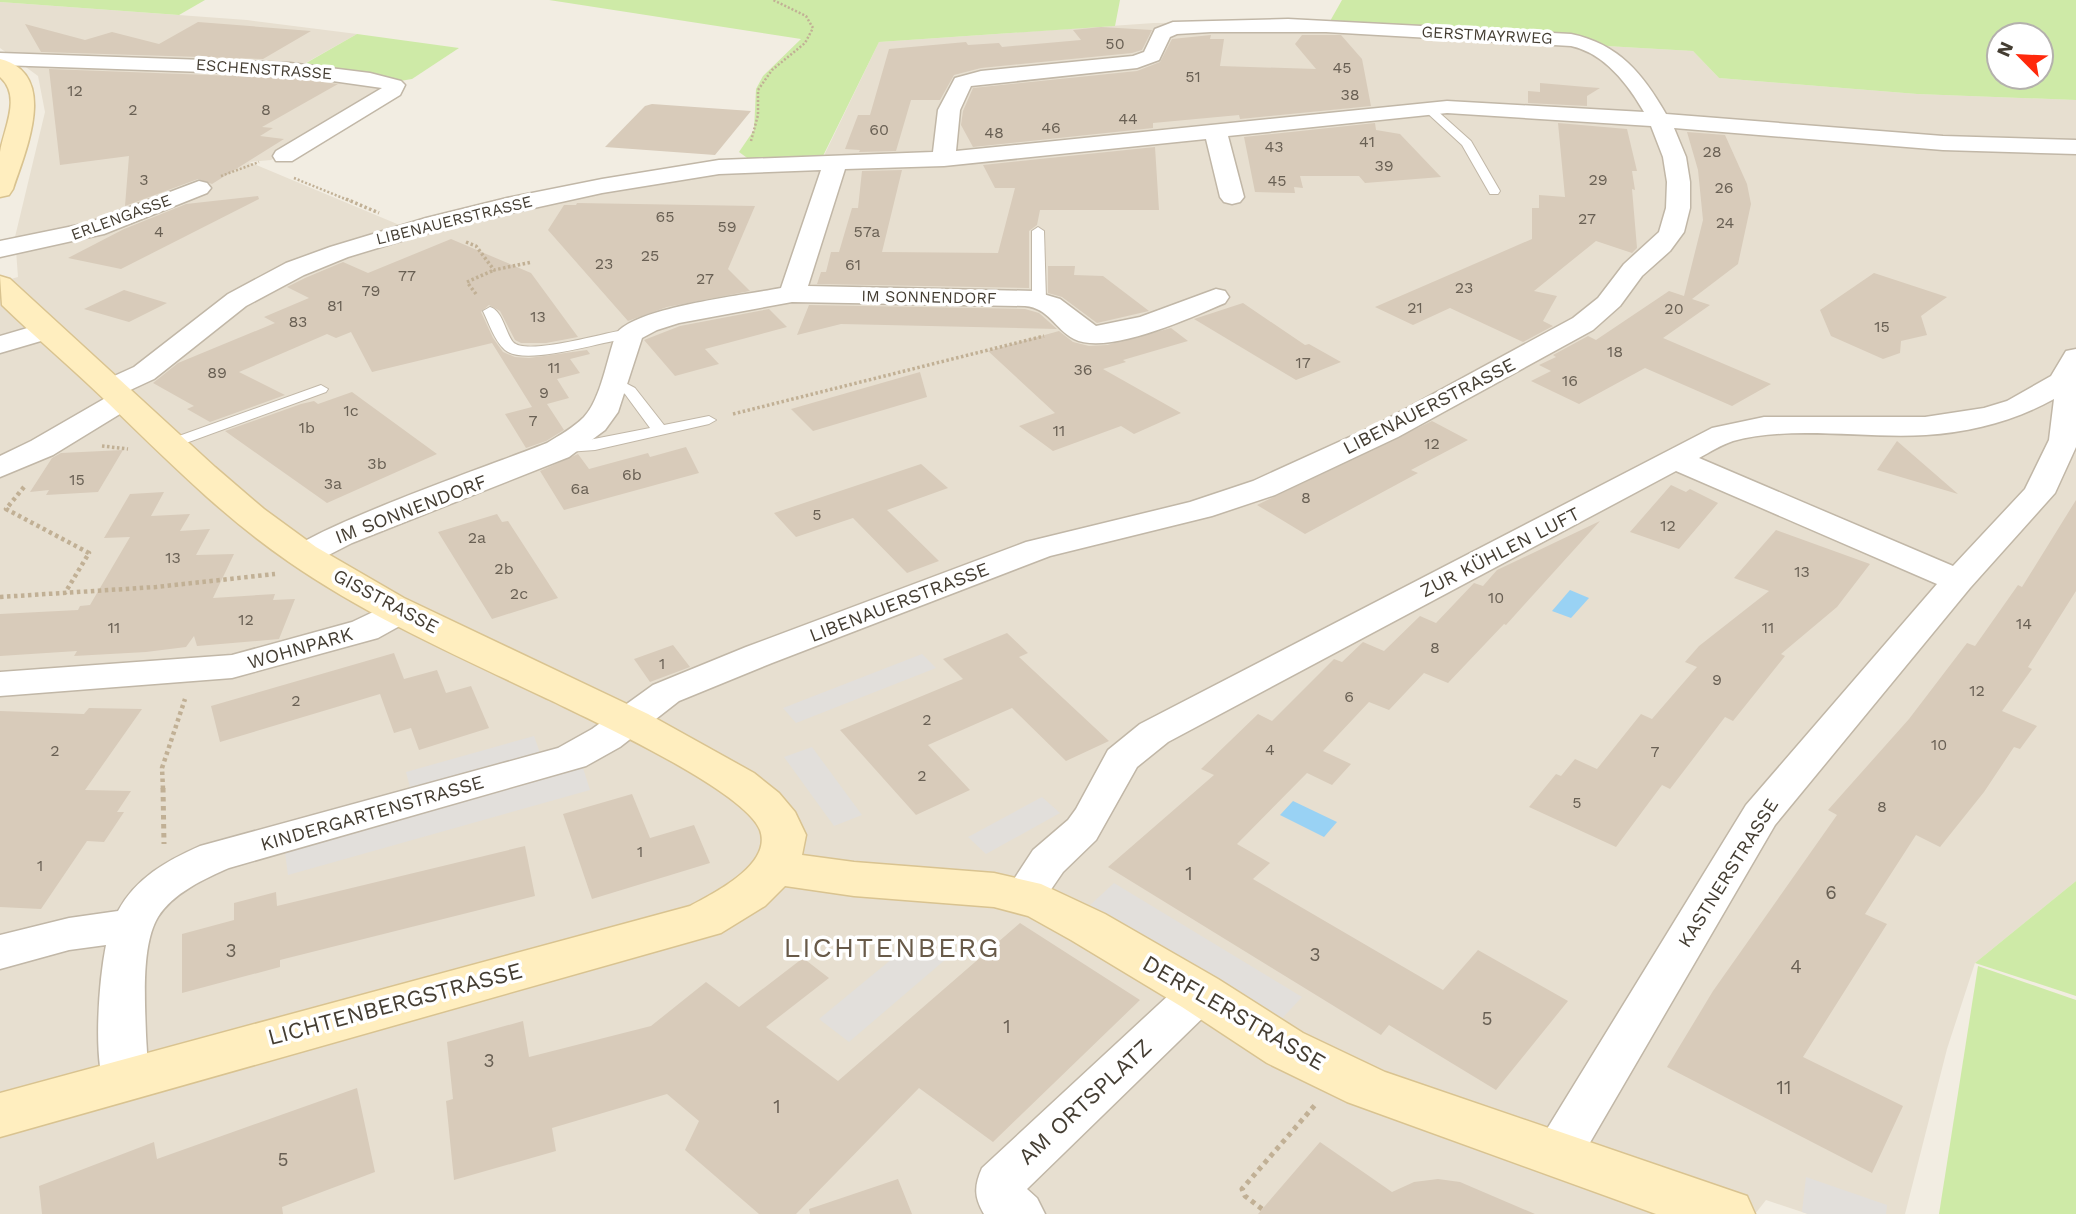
<svg xmlns="http://www.w3.org/2000/svg" width="2076" height="1214" font-family="'Work Sans',sans-serif">
	<style>
		.residential { fill: #e7dfd0 }
		.green { fill: #ceeaa7; fill-rule: evenodd }
		.parking { fill: #e2dfdb }
		.water { fill: #99d2f4 }
		.building { fill: #d8cbba }
		.lines { fill: none; stroke-linecap: round; stroke-linejoin: round }
		.lane-casing { stroke: #c1b7a7; stroke-width: 2 }
		.street-casing { stroke: #c1b7a7; stroke-width: 3 }
		.secondary-casing { stroke: #d9c390; stroke-width: 3 }
		.path-far3 { stroke: #c1b095; stroke-width: 2.5; stroke-dasharray: 2 2; stroke-linecap: butt }
		.path-far2 { stroke: #c1b095; stroke-width: 3.5; stroke-dasharray: 2.5 2.5; stroke-linecap: butt }
		.path-far1 { stroke: #c1b095; stroke-width: 4.5; stroke-dasharray: 3.5 3.5; stroke-linecap: butt }
		.path { stroke: #c1b095; stroke-width: 5; stroke-dasharray: 4.5 4.5; stroke-linecap: butt }
		.lane { fill: #fff; fill-rule: evenodd }
		.street { fill: #fff; fill-rule: evenodd }
		.secondary { fill: #ffeebf; fill-rule: evenodd }
		.labels { text-anchor: middle; dominant-baseline: central; stroke-width: 7; stroke-linejoin: round; paint-order: stroke }
		.far-street-label { font-size: 16px; fill: #443d32; stroke: #fff }
		.number-label { font-size: 16px; fill: #696054 }
		.street-label { font-size: 19px; fill: #443d32; stroke: #fff }
		.near-number-label { font-size: 19px; fill: #696054 }
		.near-street-label { font-size: 23px; fill: #443d32; stroke: #fff }
		.near-quarter-label { font-size: 28px; letter-spacing: 2px; fill: #685a49; stroke: #fff }
	</style>
	<rect width="100%" height="100%" fill="#f2ede2"/>
	<polygon class="residential" points="0,2 247,20 357,34 302,65 377,85 381,88 377,94 271,160 249,162 421,234 585,196 754,167 817,170 879,42 1154,23 1260,22 1578,38 1606,46 1693,51 1719,78 1917,94 2076,100 2076,881 1975,963 1947,1049 1905,1214 1808,1214 1766,1200 1755,1214 0,1214 0,282 18,277 15,237 45,112 38,76 0,48"/>
	<g class="green">
		<polygon points="0,0 205,0 179,15 0,2"/>
		<polygon points="549,0 1120,0 1115,26 879,42 821,160 750,160 739,152 754,130 756,89 763,76 801,39"/>
		<path d="M1342 0H2076V100L1917 94 1719 78 1693 51 1606 46 1578 38 1329 23ZM1999 35H2041V77H1999Z"/>
		<polygon points="357,34 459,48 412,79 400,81 301,66"/>
		<polygon points="2076,881 2076,996 1975,963"/>
		<polygon points="1978,966 2076,1000 2076,1214 1939,1214"/>
	</g>
	<g class="parking">
		<polygon points="922,654 936,668 796,723 783,708"/>
		<polygon points="534,736 540,753 411,791 406,772"/>
		<polygon points="812,747 862,815 834,826 784,757"/>
		<polygon points="583,768 590,790 288,875 285,852"/>
		<polygon points="1042,797 1060,813 986,854 968,837"/>
		<polygon points="1114,883 1302,997 1276,1025 1088,907"/>
		<polygon points="916,939 946,959 849,1042 819,1019"/>
		<polygon points="1806,1177 1887,1205 1886,1214 1808,1214 1802,1212"/>
	</g>
	<g class="water">
		<polygon points="1570,590 1589,598 1571,618 1552,611"/>
		<polygon points="1293,801 1337,822 1324,837 1280,815"/>
	</g>
	<g class="building">
		<polygon points="198,22 311,31 263,59 41,52 25,24 85,40 112,32 159,44"/>
		<polygon points="1101,27 1152,30 1142,50 1132,53 981,68 954,75 940,100 911,100 896,151 859,152 860,150 845,149 858,115 870,115 889,49 966,42 968,45 999,43 1002,47 1081,40 1073,30"/>
		<polygon points="1211,35 1210,39 1224,39 1220,66 1316,69 1295,44 1302,35 1341,35 1362,59 1371,106 1240,119 1239,115 1153,123 1153,128 973,147 961,125 963,111 973,88 1137,71 1160,62 1172,39"/>
		<polygon points="49,69 290,78 338,84 262,127 273,128 260,136 284,139 212,184 198,179 125,206 129,156 60,165"/>
		<polygon points="1540,83 1586,87 1600,88 1587,96 1587,106 1528,103 1528,91 1540,92"/>
		<polygon points="652,104 751,111 715,155 605,147 645,106"/>
		<polygon points="1375,123 1376,130 1400,134 1441,177 1365,183 1359,176 1300,176 1303,188 1294,187 1295,193 1255,192 1244,137"/>
		<polygon points="1558,123 1627,129 1637,171 1632,171 1635,190 1632,189 1637,248 1632,253 1596,241 1534,291 1557,296 1543,321 1553,326 1523,342 1450,308 1413,325 1375,307 1532,239 1532,208 1539,208 1539,195 1565,197"/>
		<polygon points="1687,132 1725,135 1747,184 1751,204 1738,264 1692,299 1710,305 1663,338 1771,384 1732,406 1645,368 1579,404 1531,381 1551,371 1539,365 1556,357 1553,355 1588,336 1596,340 1669,291 1684,296 1703,220 1698,170"/>
		<polygon points="1155,147 1159,210 1040,210 1037,225 1029,231 1029,288 817,284 821,272 826,272 831,252 839,252 852,208 858,208 862,171 902,170 882,252 998,253 1015,188 995,188 983,165"/>
		<polygon points="258,196 259,199 121,269 68,258 124,229 186,204"/>
		<polygon points="577,203 755,206 728,269 750,291 667,307 628,321 548,230 564,205 576,205"/>
		<polygon points="451,239 531,273 578,337 546,343 521,343 515,340 500,311 489,305 481,312 493,338 503,352 515,357 529,358 587,350 590,354 570,359 580,373 557,379 569,398 547,404 564,430 546,441 526,448 505,414 532,407 492,343 372,372 351,332 336,338 327,334 239,372 285,395 210,422 187,409 194,406 153,383 178,363 275,323 264,317 309,298 287,287 305,278 343,262 368,273"/>
		<polygon points="1048,266 1075,266 1074,275 1103,276 1149,311 1097,323 1062,297 1048,293"/>
		<polygon points="1874,273 1947,297 1921,316 1927,335 1901,341 1900,353 1883,359 1831,336 1820,310"/>
		<polygon points="124,290 167,303 129,322 84,309"/>
		<polygon points="1243,303 1305,345 1309,344 1341,362 1296,380 1194,319"/>
		<polygon points="809,305 1025,309 1039,313 1057,329 841,324 797,335"/>
		<polygon points="769,309 787,327 705,349 719,364 675,376 644,340 680,326"/>
		<polygon points="1171,328 1188,341 1123,360 1126,362 1103,369 1181,413 1134,434 1121,426 1053,451 1019,426 1055,413 988,351 1059,331 1073,342 1089,346 1107,345"/>
		<polygon points="920,372 927,397 813,431 791,409"/>
		<polygon points="352,392 437,454 327,503 225,431 301,404 314,401 318,404"/>
		<polygon points="1432,421 1468,440 1411,470 1418,473 1305,534 1257,505"/>
		<polygon points="1897,441 1958,494 1877,470"/>
		<polygon points="686,447 699,473 564,510 540,471 578,454 589,469 648,453 650,457"/>
		<polygon points="123,450 98,492 46,495 49,490 30,492 52,458 61,453"/>
		<polygon points="921,464 948,488 887,510 939,561 907,573 853,518 796,537 774,513"/>
		<polygon points="1671,485 1686,492 1690,489 1718,503 1679,549 1630,532"/>
		<polygon points="164,492 151,516 190,514 180,531 210,529 196,555 234,554 213,598 275,594 273,600 295,599 279,639 197,646 194,636 186,647 146,652 74,656 77,651 0,656 0,614 78,610 80,606 90,605 130,537 104,538 130,494"/>
		<polygon points="2076,500 2076,591 2028,667 2032,669 2002,711 2037,726 2020,749 2014,747 1984,792 1940,847 1916,835 1865,914 1887,924 1803,1057 1903,1106 1872,1173 1667,1067 1713,991 1837,815 1828,810 1909,719 1967,643 1975,646 2018,585 2022,587"/>
		<polygon points="497,514 502,522 508,521 558,598 492,619 438,532"/>
		<polygon points="1600,521 1506,625 1504,624 1448,683 1424,673 1389,710 1369,702 1323,751 1351,764 1332,785 1307,773 1237,844 1270,863 1253,879 1443,990 1478,950 1568,1001 1496,1090 1389,1025 1381,1035 1108,867 1214,775 1201,769 1258,714 1272,721 1334,659 1342,662 1363,642 1384,651 1420,616 1436,623 1474,583 1483,586 1497,570"/>
		<polygon points="1776,530 1870,564 1837,607 1781,654 1785,656 1733,721 1725,717 1670,789 1662,785 1616,847 1529,807 1556,774 1561,776 1575,759 1597,769 1641,714 1652,719 1697,667 1685,662 1699,646 1769,591 1734,578"/>
		<polygon points="1007,633 1028,653 1019,657 1109,741 1066,761 1012,708 928,745 970,790 916,815 840,730 963,679 943,659"/>
		<polygon points="673,645 690,667 650,682 634,659"/>
		<polygon points="394,653 404,679 437,670 446,693 471,686 489,728 419,750 411,728 394,733 380,694 220,742 211,706"/>
		<polygon points="89,708 142,709 85,790 131,791 117,812 124,812 104,842 87,841 41,909 0,907 0,711 84,714"/>
		<polygon points="632,794 650,838 694,825 710,863 592,899 563,814"/>
		<polygon points="525,846 535,896 280,960 280,967 182,993 182,934 234,920 234,903 276,892 277,906"/>
		<polygon points="1020,923 1140,1000 993,1142 919,1088 796,1214 759,1214 685,1150 699,1121 667,1094 552,1128 556,1151 454,1180 446,1101 453,1099 447,1042 523,1021 529,1057 651,1026 706,982 739,1007 803,958 829,978 766,1027 838,1081"/>
		<polygon points="357,1088 375,1172 282,1207 283,1214 42,1214 39,1186 154,1142 157,1159"/>
		<polygon points="1320,1142 1392,1192 1414,1182 1438,1179 1460,1182 1535,1214 1258,1214"/>
		<polygon points="898,1179 912,1214 810,1214 809,1209"/>
	</g>
	<g class="lines">
		<g class="lane-casing">
			<g id="lane">
				<polygon points="1425,107 1433,107 1471,141 1500,191 1498,194 1490,194 1462,145 1425,111"/>
				<polygon points="1038,227 1044,231 1046,299 1039,303 1032,299 1032,231"/>
				<path d="M490 307C503 311 505 332 513 342 525 356 600 334 619 331L630 330 637 334 630 338C603 341 525 367 505 350 494 340 489 323 483 311Z"/>
				<polygon points="616,378 635,388 664,425 709,416 716,420 709,424 595,450 553,453 550,450 553,447 650,428 625,394 609,382"/>
				<polygon points="321,385 328,389 326,392 175,447 170,449 162,444 165,441"/>
			</g>
		</g>
		<g class="street-casing">
			<g id="street">
				<path d="M1288 19 1571 34C1619 44 1643 74 1666 114L1943 136 2076 140V154L1943 150 1674 128 1686 157 1690 182V208L1684 232 1670 251 1642 276 1620 306 1593 330 1398 437 1275 495 1212 516 1050 556 772 663 679 701 620 747 586 766 229 868C204 879 173 893 158 917 141 945 145 1002 146 1035 147 1056 150 1074 141 1093L124 1099 107 1093C92 1063 99 980 106 945L69 950 0 969V935L69 918 118 911C136 878 166 861 200 846L558 748 592 729 653 685 746 647 1026 542 1190 502 1253 481 1376 425 1573 318 1598 298 1624 264 1659 232 1666 208 1667 182 1663 157 1651 126 1447 113 1228 136 1244 197 1240 202 1232 204 1224 202 1220 197 1206 139 944 166 845 169 808 286 1033 291 1060 299 1096 326 1140 317 1216 289 1225 291 1229 297 1225 303C1192 317 1108 356 1074 339 1055 329 1049 308 1025 306L792 302 679 323 657 330 642 338 618 412 605 430 569 457 352 543 315 562 303 565 291 562 286 555C303 530 505 460 547 443 560 435 573 428 584 417 601 399 607 358 616 334 635 307 746 295 781 288L821 170 719 174 602 193 444 228 348 257 304 275 246 306 154 379 126 392 133 394 138 400 133 406 53 455 0 477V456L31 441 109 396 101 394 96 388 101 382 134 367 228 294 286 263 330 247 426 218 507 198 602 179 719 160 933 152 938 110 955 78 981 71 1133 56 1144 52 1155 29 1173 22ZM1211 32H1326L1571 46C1604 53 1628 84 1644 112L1447 101 956 151 960 110 971 86 1137 68 1159 60 1170 37 1177 34Z"/>
				<polygon points="0,53 290,63 370,73 401,81 405,85 400,95 292,161 276,161 273,156 276,151 382,88 290,75 0,65"/>
				<polygon points="199,181 207,183 211,188 207,193 104,234 0,257 0,241 88,223"/>
				<polygon points="48,322 58,324 62,330 58,336 0,353 0,336"/>
				<path d="M2076 349V447L2055 493 1970 588 1775 825 1574 1170 1556 1176 1538 1170 1531 1155 1746 805 1937 584 1676 471 1168 742 1137 767 1096 840 1063 872 1039 907 1024 912 1009 907 1003 896 1033 850 1068 820 1076 809 1108 750 1140 724 1712 428 1764 417H1925L1984 408 2007 401 2051 376 2066 351ZM2054 399 2049 440 2025 489 1953 566 1699 458C1710 452 1721 445 1733 441 1790 425 1866 439 1926 435 1972 432 2014 421 2054 399Z"/>
				<polygon points="402,600 414,604 420,611 414,618 378,638 232,678 0,696 0,672 232,655 352,622 390,604"/>
				<path d="M1200 975 1216 981 1223 993 1216 1005 1027 1189 1037 1198 1045 1214H984C974 1197 974 1186 982 1168L1184 981Z"/>
			</g>
		</g>
		<g class="secondary-casing">
			<g id="secondary">
				<path d="M0 59C60 74 25 152 13 189L9 195 0 197C0 182 0 166 0 152 4 128 22 96 0 77Z"/>
				<path d="M0 276 10 279 215 467 264 509 316 547 404 598 648 714 754 773 779 793 795 812 806 835 802 855 854 862 994 873 1041 884 1105 914 1218 979 1303 1033 1385 1072 1747 1196 1755 1214H1656L1347 1102 1267 1063 1182 1007 1071 940 1028 916 994 907 854 896 785 886 765 906 721 933 0 1137V1093L690 906C712 894 773 865 760 830 744 790 593 721 550 700 462 658 370 618 289 562 222 516 165 458 107 402 73 369 36 338 2 305Z"/>
			</g>
		</g>
		<g class="path-far3">
			<polyline points="751,141 758,115 758,90 772,70 805,43 813,28 806,16 773,0"/>
			<polyline points="221,176 259,162"/>
			<polyline points="294,178 350,201"/>
		</g>
		<g class="path-far2">
			<polyline points="346,199 379,213"/>
			<polyline points="466,242 476,246 494,270 532,262"/>
			<polyline points="476,294 467,282 494,270"/>
			<polyline points="733,414 1044,336"/>
			<polyline points="102,446 128,449"/>
		</g>
		<g class="path-far1">
			<polyline points="24,487 6,509 89,553 65,593"/>
			<polyline points="0,597 156,587 275,574"/>
			<polyline points="163,789 162,768 185,699"/>
		</g>
		<g class="path">
			<polyline points="163,788 164,844"/>
			<polyline points="1262,1209 1245,1196 1242,1189 1315,1105"/>
		</g>
		<use href="#lane" class="lane"/>
		<use href="#street" class="street"/>
		<use href="#secondary" class="secondary"/>
	</g>
	<g class="labels">
		<g class="far-street-label">
			<text transform="translate(1487 35) rotate(3)">GERSTMAYRWEG</text>
			<text transform="translate(264 69) rotate(4)">ESCHENSTRASSE</text>
			<text transform="translate(121 217) rotate(-20)">ERLENGASSE</text>
			<text transform="translate(454 220) rotate(-14)">LIBENAUERSTRASSE</text>
			<text transform="translate(929 297) rotate(1)">IM SONNENDORF</text>
		</g>
		<g class="number-label">
			<text x="1115" y="43">50</text>
			<text x="1342" y="67">45</text>
			<text x="1193" y="76">51</text>
			<text x="75" y="90">12</text>
			<text x="1350" y="94">38</text>
			<text x="133" y="109">2</text>
			<text x="266" y="109">8</text>
			<text x="1128" y="118">44</text>
			<text x="1051" y="127">46</text>
			<text x="879" y="129">60</text>
			<text x="994" y="132">48</text>
			<text x="1367" y="141">41</text>
			<text x="1274" y="146">43</text>
			<text x="1712" y="151">28</text>
			<text x="1384" y="165">39</text>
			<text x="144" y="179">3</text>
			<text x="1598" y="179">29</text>
			<text x="1277" y="180">45</text>
			<text x="1724" y="187">26</text>
			<text x="665" y="216">65</text>
			<text x="1587" y="218">27</text>
			<text x="1725" y="222">24</text>
			<text x="727" y="226">59</text>
			<text x="159" y="231">4</text>
			<text x="867" y="231">57a</text>
			<text x="650" y="255">25</text>
			<text x="604" y="263">23</text>
			<text x="853" y="264">61</text>
			<text x="407" y="275">77</text>
			<text x="705" y="278">27</text>
			<text x="1464" y="287">23</text>
			<text x="371" y="290">79</text>
			<text x="335" y="305">81</text>
			<text x="1415" y="307">21</text>
			<text x="1674" y="308">20</text>
			<text x="538" y="316">13</text>
			<text x="298" y="321">83</text>
			<text x="1882" y="326">15</text>
			<text x="1615" y="351">18</text>
			<text x="1303" y="362">17</text>
			<text x="554" y="367">11</text>
			<text x="1083" y="369">36</text>
			<text x="217" y="372">89</text>
			<text x="1570" y="380">16</text>
			<text x="544" y="392">9</text>
			<text x="351" y="410">1c</text>
			<text x="533" y="420">7</text>
			<text x="307" y="427">1b</text>
			<text x="1059" y="430">11</text>
			<text x="1432" y="443">12</text>
			<text x="377" y="463">3b</text>
			<text x="632" y="474">6b</text>
			<text x="77" y="479">15</text>
			<text x="333" y="483">3a</text>
			<text x="580" y="488">6a</text>
			<text x="1306" y="497">8</text>
			<text x="817" y="514">5</text>
			<text x="1668" y="525">12</text>
			<text x="477" y="537">2a</text>
			<text x="173" y="557">13</text>
			<text x="504" y="568">2b</text>
			<text x="1802" y="571">13</text>
			<text x="519" y="593">2c</text>
			<text x="1496" y="597">10</text>
			<text x="246" y="619">12</text>
			<text x="2024" y="623">14</text>
			<text x="114" y="627">11</text>
			<text x="1768" y="627">11</text>
			<text x="1435" y="647">8</text>
			<text x="662" y="663">1</text>
			<text x="1717" y="679">9</text>
			<text x="1977" y="690">12</text>
			<text x="1349" y="696">6</text>
			<text x="296" y="700">2</text>
			<text x="927" y="719">2</text>
			<text x="1939" y="744">10</text>
			<text x="1270" y="749">4</text>
			<text x="55" y="750">2</text>
			<text x="1655" y="751">7</text>
			<text x="922" y="775">2</text>
			<text x="1577" y="802">5</text>
			<text x="1882" y="806">8</text>
			<text x="640" y="851">1</text>
			<text x="40" y="865">1</text>
		</g>
		<g class="street-label">
			<text transform="translate(1429 406) rotate(-27)">LIBENAUERSTRASSE</text>
			<text transform="translate(411 509) rotate(-21)">IM SONNENDORF</text>
			<text transform="translate(1500 552) rotate(-27)">ZUR KÜHLEN LUFT</text>
			<text transform="translate(386 601) rotate(28)">GISSTRASSE</text>
			<text transform="translate(899 602) rotate(-21)">LIBENAUERSTRASSE</text>
			<text transform="translate(300 648) rotate(-16)">WOHNPARK</text>
			<text transform="translate(372 813) rotate(-16)">KINDERGARTENSTRASSE</text>
			<text transform="translate(1728 873) rotate(-58)">KASTNERSTRASSE</text>
		</g>
		<g class="near-number-label">
			<text x="1189" y="873">1</text>
			<text x="1831" y="892">6</text>
			<text x="231" y="950">3</text>
			<text x="1315" y="954">3</text>
			<text x="1796" y="966">4</text>
			<text x="1487" y="1018">5</text>
			<text x="1007" y="1026">1</text>
			<text x="489" y="1060">3</text>
			<text x="1784" y="1087">11</text>
			<text x="777" y="1106">1</text>
			<text x="283" y="1159">5</text>
		</g>
		<g class="near-street-label">
			<text transform="translate(395 1004) rotate(-15)">LICHTENBERGSTRASSE</text>
			<text transform="translate(1234 1013) rotate(30)">DERFLERSTRASSE</text>
			<text transform="translate(1085 1102) rotate(-43)">AM ORTSPLATZ</text>
		</g>
		<g class="near-quarter-label">
			<text x="892" y="947">LICHTENBERG</text>
		</g>
	</g>
	<g transform="translate(2020 56) rotate(294)"><circle r="33" fill="#ffffff" stroke="#b4b1ad" stroke-width="2"/>
	<path d="M0-5L12 26L0 18L-12 26Z" fill="#ff290c"/>
	<text y="-10" font-size="19" font-weight="bold" text-anchor="middle" fill="#443d32">N</text>
	</g>
</svg>
